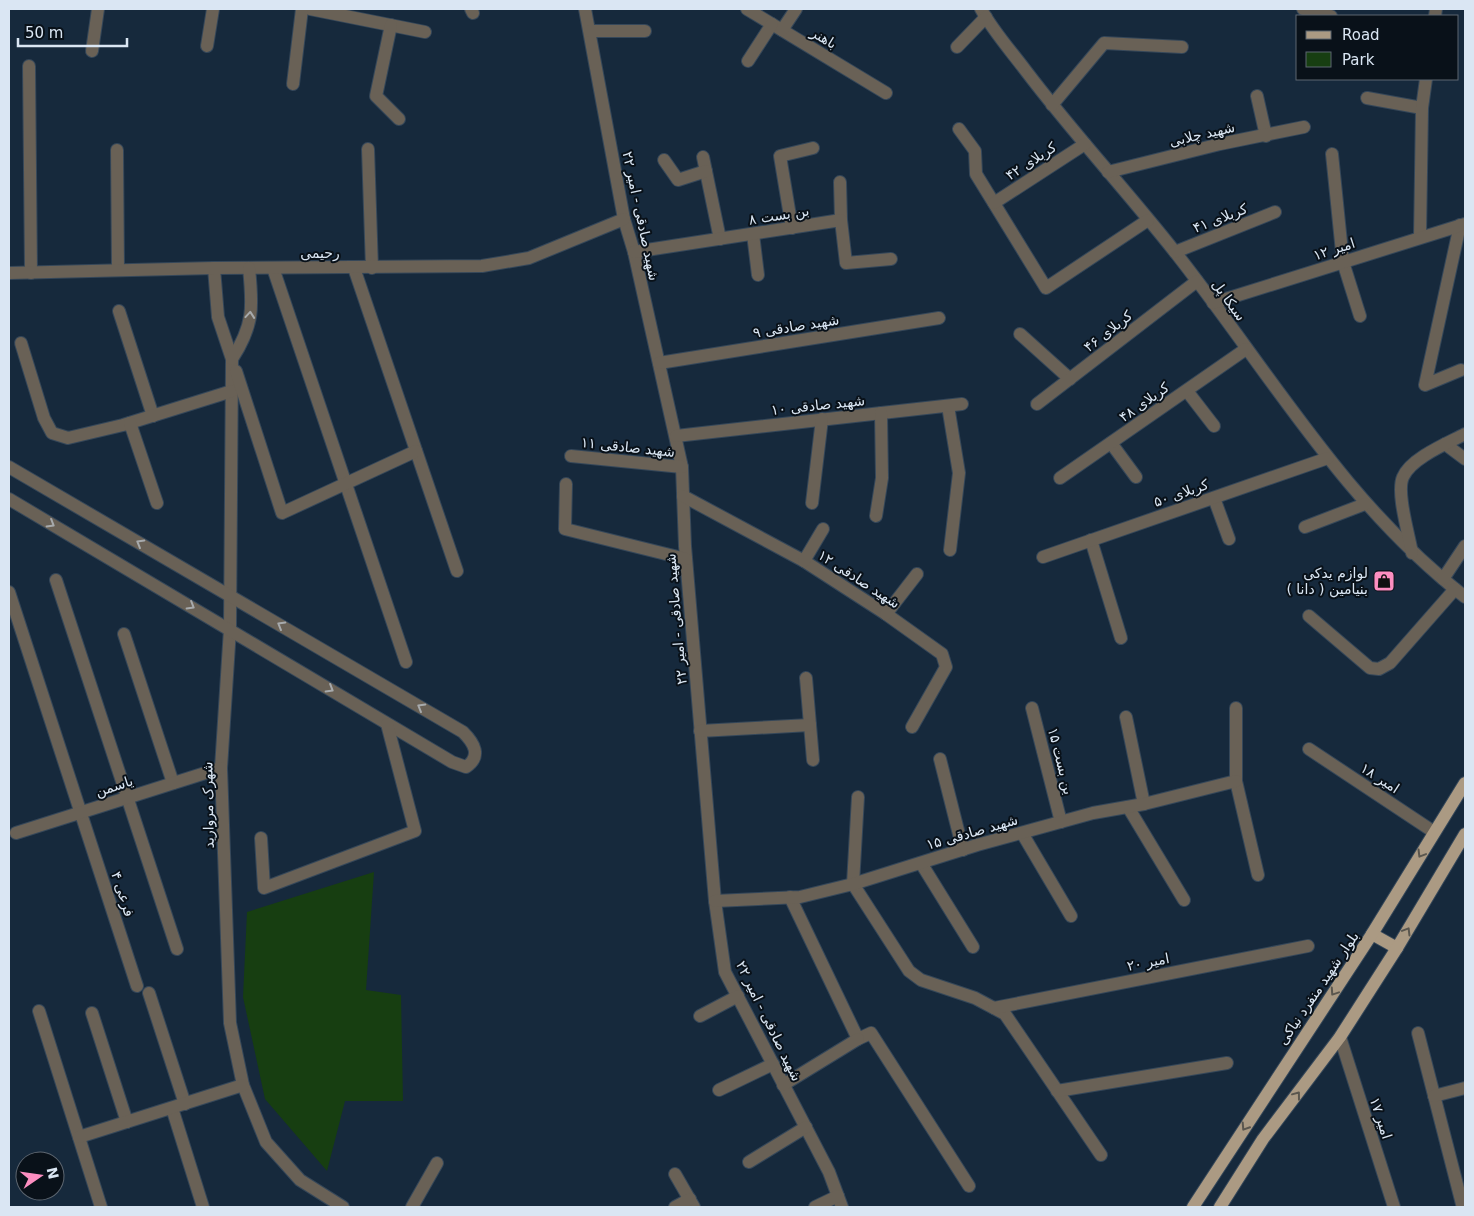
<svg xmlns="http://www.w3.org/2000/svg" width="1474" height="1216" font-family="'DejaVu Sans',Vazirmatn,sans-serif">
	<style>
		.green { fill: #173e11 }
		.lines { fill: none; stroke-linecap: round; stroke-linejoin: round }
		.minor-casing { stroke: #354759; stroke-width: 14 }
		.major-casing { stroke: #354759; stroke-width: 14 }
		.minor { stroke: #696156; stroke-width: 12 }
		.major { stroke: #ab9a83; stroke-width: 12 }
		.oneway { stroke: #a7aaac }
		.oneway2 { stroke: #5a564e }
		.labels { text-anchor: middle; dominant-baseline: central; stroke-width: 4; stroke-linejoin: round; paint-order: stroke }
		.street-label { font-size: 14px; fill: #dae6f3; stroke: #091119 }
		.poi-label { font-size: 14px; fill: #dae6f3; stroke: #091119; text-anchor: end }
	</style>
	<rect width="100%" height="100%" fill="#16293c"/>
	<polygon class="green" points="374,872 366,990 401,995 403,1101 345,1101 327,1171 265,1099 243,997 247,912"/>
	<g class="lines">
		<g class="minor-casing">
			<g id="minor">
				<polyline points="310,9 425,32"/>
				<polyline points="471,9 473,13"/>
				<polyline points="585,9 624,219 634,252 682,467 685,546 715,901 725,972 829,1172 842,1207"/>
				<polyline points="747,9 886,93"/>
				<path d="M981 9C993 31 1011 51 1026 71 1073 133 1126 190 1175 252 1269 371 1343 502 1465 597"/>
				<polyline points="1303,9 1331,16"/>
				<polyline points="1435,16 1436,9"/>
				<polyline points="391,25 376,96 399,119"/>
				<polyline points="782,30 796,9"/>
				<polyline points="590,31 645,31"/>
				<polyline points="207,46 213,9"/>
				<polyline points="957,47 986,17"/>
				<polyline points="92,51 98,9"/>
				<polyline points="748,61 772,24"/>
				<polyline points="29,66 31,273"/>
				<polyline points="293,84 302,9"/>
				<polyline points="1257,96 1266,136"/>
				<polyline points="1367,98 1422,108"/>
				<polyline points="1052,105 1104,43 1182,47"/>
				<polyline points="959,129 975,151 976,174 1046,288 1148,220"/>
				<polyline points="368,149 372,268"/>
				<polyline points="117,150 118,270"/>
				<polyline points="1332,154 1343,262 1360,316"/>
				<polyline points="703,157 720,239"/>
				<polyline points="664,160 678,180 706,171"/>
				<polyline points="1108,172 1220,144 1304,127"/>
				<polyline points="840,182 841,220"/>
				<polyline points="994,203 1085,144"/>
				<polyline points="1460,225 1425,385 1461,370"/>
				<polyline points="792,228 780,156 813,148"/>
				<polyline points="753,234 758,275"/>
				<polyline points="1420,237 1422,108 1426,79"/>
				<polyline points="634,252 841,220 846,263 891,259"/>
				<polyline points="1175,252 1275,212"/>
				<polyline points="214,268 218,317 232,359 230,629 221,768 230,1023 243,1085 266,1142 300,1180 343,1207"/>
				<polyline points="273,268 406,662"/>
				<polyline points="354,268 457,571"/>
				<polyline points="9,273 214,268 482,266 529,258 624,219"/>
				<polyline points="1213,303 1465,224"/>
				<polyline points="119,311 153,416"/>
				<polyline points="1020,334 1070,379"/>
				<polyline points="21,343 44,418 52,433 68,438 123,425 232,391"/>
				<path d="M232 359C254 325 253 307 249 268"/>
				<polyline points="659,363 939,318"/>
				<polyline points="236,371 282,513 416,451"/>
				<polyline points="1187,391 1214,426"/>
				<polyline points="1037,404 1197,281"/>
				<polyline points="948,406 959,473 950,550"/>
				<polyline points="130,423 157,503"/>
				<polyline points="676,436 962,404"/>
				<polyline points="1111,443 1136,477"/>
				<polyline points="1445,444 1465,459"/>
				<polyline points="571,456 682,467"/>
				<path d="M9 467 463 732C474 743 482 756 466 767L452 762 9 499"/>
				<polyline points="1060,478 1246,349"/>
				<polyline points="566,484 565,529 686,559"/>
				<polyline points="683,496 804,561 886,614 942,654 946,667 912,727"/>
				<polyline points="1214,498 1229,539"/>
				<polyline points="812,503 822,419"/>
				<polyline points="876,516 882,478 881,413"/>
				<polyline points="1305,527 1365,504"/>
				<polyline points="1091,540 1121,638"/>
				<path d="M1412 553C1409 535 1396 492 1403 477 1411 458 1448 443 1465 434"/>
				<polyline points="1043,557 1328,458"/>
				<polyline points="804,561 823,529"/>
				<polyline points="1443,579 1465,546"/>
				<polyline points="56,580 177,949"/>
				<polyline points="9,592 137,986"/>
				<polyline points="886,614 917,574"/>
				<polyline points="1309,616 1370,668 1379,669 1390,663 1455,589"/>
				<polyline points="124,634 173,783"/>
				<polyline points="806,678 813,760"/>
				<polyline points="1032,708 1061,822"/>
				<polyline points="1236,708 1236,781 1258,875"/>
				<polyline points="1126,717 1144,804"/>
				<polyline points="700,731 810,725"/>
				<polyline points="1309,749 1434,832"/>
				<polyline points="940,759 963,850"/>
				<polyline points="858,797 853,884 909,971 921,980 975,998 1005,1014 1101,1155"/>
				<polyline points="1128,807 1184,900"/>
				<polyline points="16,833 221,768"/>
				<polyline points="1022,833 1071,916"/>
				<polyline points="261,838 264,888 415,831 387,724"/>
				<polyline points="921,863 973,947"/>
				<polyline points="790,897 858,1039 871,1033 969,1186"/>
				<polyline points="715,901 800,897 853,884 977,845 1093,813 1144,804 1236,781"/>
				<polyline points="149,993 185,1104"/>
				<polyline points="994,1008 1308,946"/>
				<polyline points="39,1011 101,1207"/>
				<polyline points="92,1013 127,1122"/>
				<polyline points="700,1016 738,996"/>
				<polyline points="1418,1033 1462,1204"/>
				<polyline points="1340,1037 1394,1207"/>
				<polyline points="783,1085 858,1039"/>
				<polyline points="719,1090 773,1064"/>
				<polyline points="1057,1091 1227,1063"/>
				<polyline points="1434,1096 1465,1088"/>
				<polyline points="172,1108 203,1207"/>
				<polyline points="79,1137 243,1085"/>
				<polyline points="749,1162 806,1127"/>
				<polyline points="675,1174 694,1207"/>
				<polyline points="412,1207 437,1163"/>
				<polyline points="675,1207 690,1199"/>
				<polyline points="815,1207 838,1196"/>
			</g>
		</g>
		<g class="major-casing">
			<g id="major">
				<polyline points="1372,934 1397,948"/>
				<polyline points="1193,1207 1372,934 1465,783"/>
				<polyline points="1220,1207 1263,1139 1340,1037 1397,948 1465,834"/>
			</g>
		</g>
		<use href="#minor" class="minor"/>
		<use href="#major" class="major"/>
	</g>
	<defs><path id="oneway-chevron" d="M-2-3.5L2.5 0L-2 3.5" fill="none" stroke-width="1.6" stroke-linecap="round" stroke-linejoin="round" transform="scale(1.25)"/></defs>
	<g class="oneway">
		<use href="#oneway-chevron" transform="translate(250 315) rotate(-85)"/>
		<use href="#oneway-chevron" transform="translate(51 524) rotate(31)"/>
		<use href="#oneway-chevron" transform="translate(140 543) rotate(-150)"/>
		<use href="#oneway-chevron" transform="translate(191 606) rotate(31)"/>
		<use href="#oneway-chevron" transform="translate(281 625) rotate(-150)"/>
		<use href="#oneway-chevron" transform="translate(330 689) rotate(31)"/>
		<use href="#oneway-chevron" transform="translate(421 707) rotate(-150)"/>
	</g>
	<g class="oneway2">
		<use href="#oneway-chevron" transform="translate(1421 854) rotate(121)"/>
		<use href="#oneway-chevron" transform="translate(1407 931) rotate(-59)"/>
		<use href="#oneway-chevron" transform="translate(1334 992) rotate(124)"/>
		<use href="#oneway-chevron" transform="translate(1297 1095) rotate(-53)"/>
		<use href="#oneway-chevron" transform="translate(1245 1127) rotate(123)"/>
	</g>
	<defs>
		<g id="shop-square" transform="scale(1.125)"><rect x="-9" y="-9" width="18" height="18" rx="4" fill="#fd8fc1" stroke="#091119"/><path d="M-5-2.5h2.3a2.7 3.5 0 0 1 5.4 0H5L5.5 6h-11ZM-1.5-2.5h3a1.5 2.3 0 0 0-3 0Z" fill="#111"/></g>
	</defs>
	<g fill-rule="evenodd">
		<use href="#shop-square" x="1384" y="581"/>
	</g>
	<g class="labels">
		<g class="street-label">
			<text transform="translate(824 38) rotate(31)">باهنر</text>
			<text transform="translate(1202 134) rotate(-13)">شهید چلابی</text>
			<text transform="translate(1031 161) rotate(-33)">کربلای ۴۲</text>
			<text transform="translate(779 215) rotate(-9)">بن بست ۸</text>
			<text transform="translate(641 216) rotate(78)">شهید صادقی - امیر ۲۲</text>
			<text transform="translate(1220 218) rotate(-21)">کربلای ۴۱</text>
			<text transform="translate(1334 249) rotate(-18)">امير ۱۲</text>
			<text x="320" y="253">رحیمی</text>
			<text transform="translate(1229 300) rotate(54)">سیکا پل</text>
			<text transform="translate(796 326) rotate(-9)">شهید صادقی ۹</text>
			<text transform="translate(1108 331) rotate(-38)">کربلای ۴۶</text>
			<text transform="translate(1144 402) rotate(-35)">کربلای ۴۸</text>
			<text transform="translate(818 405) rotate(-6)">شهید صادقی ۱۰</text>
			<text transform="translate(628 447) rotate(6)">شهید صادقی ۱۱</text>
			<text transform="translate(1181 493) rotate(-19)">کربلای ۵۰</text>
			<text transform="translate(859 579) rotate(33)">شهید صادقی ۱۲</text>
			<text transform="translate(676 619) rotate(-95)">شهید صادقی - امیر ۲۲</text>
			<text transform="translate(1061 761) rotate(76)">بن بست ۱۵</text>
			<text transform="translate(1380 778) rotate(33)">امیر ۱۸</text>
			<text transform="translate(114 786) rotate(-18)">یاسمن</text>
			<text transform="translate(208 805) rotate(-91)">شهرک مروارید</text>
			<text transform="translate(972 832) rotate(-16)">شهید صادقی ۱۵</text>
			<text transform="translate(123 894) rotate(72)">فرعی ۴</text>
			<text transform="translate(1148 962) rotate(-11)">امیر ۲۰</text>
			<text transform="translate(1318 988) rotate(-56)">بلوار شهید منفرد نیاکی</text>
			<text transform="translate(769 1021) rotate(64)">شهید صادقی - امیر ۲۲</text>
			<text transform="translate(1381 1118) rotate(72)">امیر ۱۷</text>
		</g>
		<g class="poi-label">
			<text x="1368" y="573">لوازم یدکی<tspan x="1368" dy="16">بنیامین ( دانا )</tspan></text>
		</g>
	</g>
	<rect width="1474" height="1216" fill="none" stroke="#dae6f3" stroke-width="20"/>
	<rect x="1296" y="15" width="162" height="65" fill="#091119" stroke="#5d6670"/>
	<rect x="1306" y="31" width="25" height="8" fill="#ab9a83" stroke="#5d6670"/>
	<text x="1342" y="40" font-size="15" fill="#dae6f3">Road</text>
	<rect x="1306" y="52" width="25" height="15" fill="#173e11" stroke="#5d6670"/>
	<text x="1342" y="65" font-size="15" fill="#dae6f3">Park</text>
	<g transform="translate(40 1176) rotate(77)"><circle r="24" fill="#091119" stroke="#5d6670"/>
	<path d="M0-4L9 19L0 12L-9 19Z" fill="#fd8fc1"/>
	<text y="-8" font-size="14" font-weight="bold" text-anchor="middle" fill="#dae6f3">N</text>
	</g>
	<path d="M18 38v8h109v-8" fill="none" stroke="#dae6f3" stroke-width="2.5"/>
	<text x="25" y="38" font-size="15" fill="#dae6f3" stroke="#091119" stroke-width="4" paint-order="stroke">50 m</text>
</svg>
